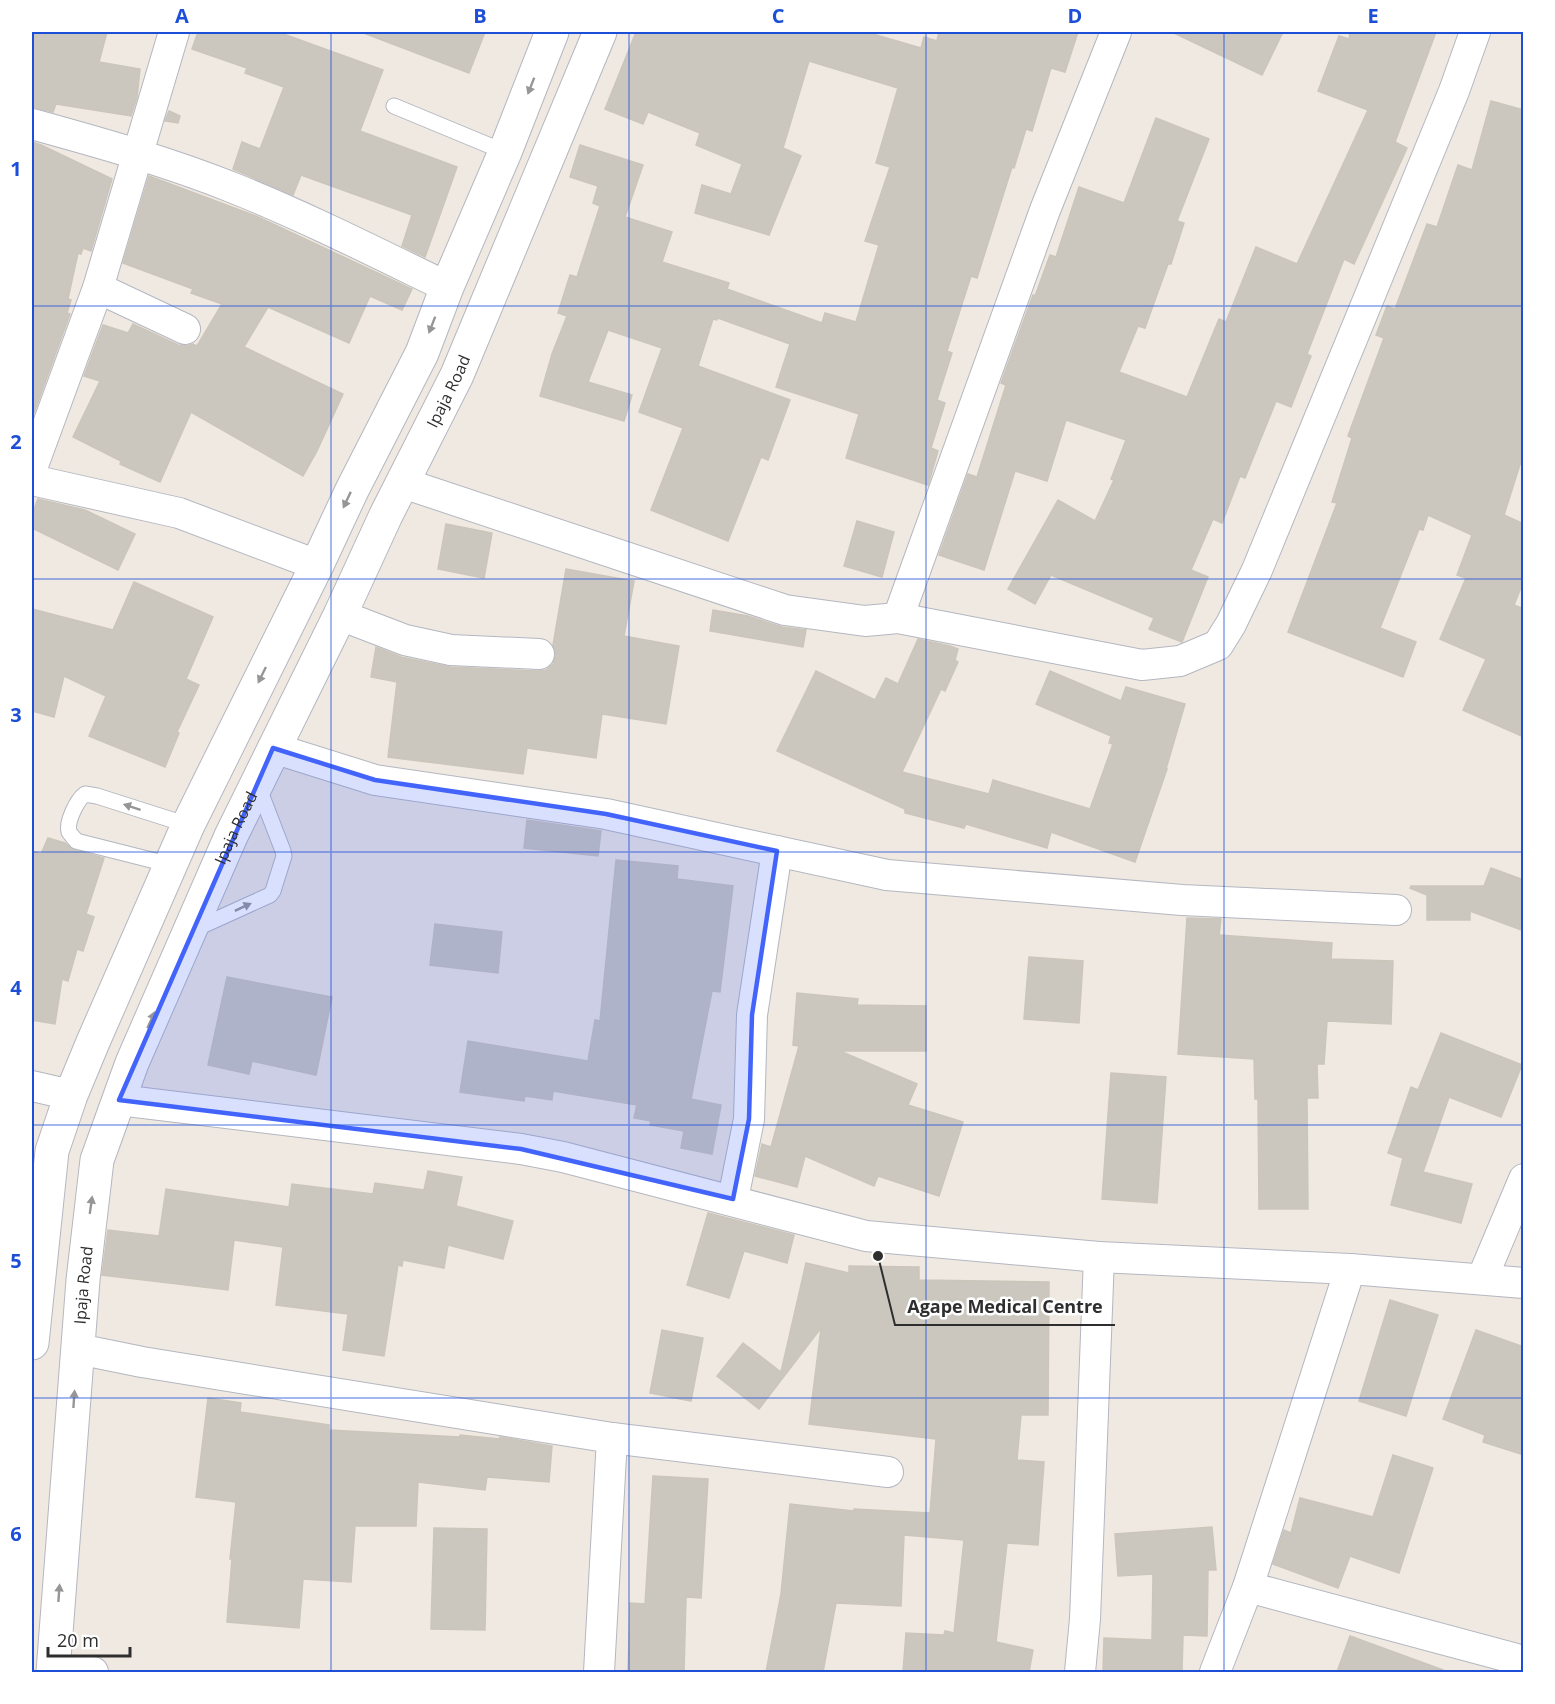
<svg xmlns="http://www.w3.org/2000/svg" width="1555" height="1704" font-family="'Open Sans',sans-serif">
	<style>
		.building { fill: #cbc7bf; stroke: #cbc5ba; stroke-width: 1.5 }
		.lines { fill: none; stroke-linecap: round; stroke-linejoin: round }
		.service-casing { stroke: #b4b7c1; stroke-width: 17 }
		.minor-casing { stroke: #b4b7c1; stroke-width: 32 }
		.secondary-casing { stroke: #b4b7c1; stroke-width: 35 }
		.service { stroke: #fff; stroke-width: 15 }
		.minor { stroke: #fff; stroke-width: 30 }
		.secondary { stroke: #fff; stroke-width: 33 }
		.oneway { fill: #969696 }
		.marked { fill: #4264fb; fill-opacity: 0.2; stroke: #4264fb; stroke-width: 4.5; stroke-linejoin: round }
		.grid { fill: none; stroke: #1d4ed8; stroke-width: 1.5; stroke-opacity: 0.55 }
		.labels { text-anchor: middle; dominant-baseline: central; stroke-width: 5; stroke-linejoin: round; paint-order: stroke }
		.street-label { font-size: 16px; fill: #2e2e2e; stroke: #fff }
		.leader { fill: none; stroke: #2e2e2e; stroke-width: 2 }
		.callout-dot { fill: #2e2e2e; stroke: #fff; stroke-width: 2 }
		.callout-label { font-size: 18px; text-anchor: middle; font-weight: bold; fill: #2e2e2e; stroke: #fff; stroke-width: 5; stroke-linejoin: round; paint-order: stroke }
		.neatline { fill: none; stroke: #1d4ed8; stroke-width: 2 }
		.grid-label { font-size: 20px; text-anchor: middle; font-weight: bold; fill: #1d4ed8 }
	</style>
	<rect width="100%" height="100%" fill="#efe9e1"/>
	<g class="building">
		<polygon points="32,32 107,32 99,62 140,69 137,97 131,116 56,104 53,112 32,107"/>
		<polygon points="198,32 278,32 383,70 360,131 457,167 425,257 402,246 412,215 301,175 293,195 233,169 242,142 260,149 284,87 245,73 247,68 192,49"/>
		<polygon points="366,32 485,32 469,73 366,34"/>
		<polygon points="636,32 866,32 921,48 924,37 937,41 939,32 1078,32 1065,72 1051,68 1032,131 1026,129 1014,168 1012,167 977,278 971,276 947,351 952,353 937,400 945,403 931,448 938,451 928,485 846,458 859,414 776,387 790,344 718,318 717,320 713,319 698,366 790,400 768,460 761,457 728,541 651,510 683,428 639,412 662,348 608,330 588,382 632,395 624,421 540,396 552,354 567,316 558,313 570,275 577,277 600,206 593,203 598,186 570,177 580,145 643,165 625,217 672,232 662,262 729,283 727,289 822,323 825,313 856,322 879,245 865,241 890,167 876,163 898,88 809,61 783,148 801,156 769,235 695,213 702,185 731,194 742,164 696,145 700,133 648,112 643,124 605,109"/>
		<polygon points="1172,32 1283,32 1262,75"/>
		<polygon points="1350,32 1436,32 1395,142 1407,148 1354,264 1344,259 1307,354 1311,356 1291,407 1276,401 1245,478 1240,476 1222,523 1213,519 1191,570 1208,577 1182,642 1149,629 1154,618 1051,575 1035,604 1008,589 1058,500 1095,521 1114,480 1111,479 1126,440 1066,420 1047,481 1015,471 984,570 939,555 968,474 977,477 1006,385 1001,383 1033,295 1035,296 1050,255 1056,257 1079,187 1124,203 1156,118 1209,139 1177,221 1184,223 1171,264 1168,264 1145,328 1138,326 1119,372 1187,397 1219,319 1226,322 1256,247 1297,264 1368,110 1318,91 1339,36 1349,39"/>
		<polygon points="1491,101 1524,110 1524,452 1504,515 1524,524 1524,580 1514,605 1524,609 1524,737 1463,710 1486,659 1440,639 1466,578 1457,575 1472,535 1428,515 1423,530 1419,529 1380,628 1416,642 1403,677 1288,632 1337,503 1332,502 1352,438 1348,436 1384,338 1376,335 1387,306 1395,309 1427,224 1437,227 1458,165 1472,170"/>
		<polygon points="169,111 180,116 178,123 165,121"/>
		<polygon points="32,142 41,145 112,179 91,251 83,248 81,254 78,253 68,299 71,300 67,313 70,314 34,413 32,413"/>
		<polygon points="149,176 256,216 412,289 402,310 370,296 349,343 268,307 244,347 343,394 317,451 303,476 191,412 160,482 120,464 121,461 73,437 100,381 84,376 103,325 128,333 133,324 178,345 186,346 193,344 197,346 222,304 191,293 193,289 123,263"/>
		<polygon points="38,499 85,510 135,534 118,570 32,528 32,514"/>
		<polygon points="857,521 894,532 882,577 844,566"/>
		<polygon points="446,524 492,533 484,578 438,569"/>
		<polygon points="566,569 634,581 624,636 679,646 666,724 602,714 596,758 527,748 523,774 388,757 397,682 371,677 376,647 401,657 450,667 538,671 546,670 553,664 556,655 553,645"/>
		<polygon points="134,582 213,617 186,679 199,685 177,732 179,733 165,767 89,736 106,696 64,676 54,717 32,711 32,609 113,630"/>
		<polygon points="713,610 748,616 782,627 806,630 803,647 710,631"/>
		<polygon points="918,639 950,646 958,649 955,660 958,662 945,691 941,689 902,772 989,794 993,780 1090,809 1113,744 1109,743 1111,736 1036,704 1050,671 1121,701 1126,687 1185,704 1166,769 1167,769 1135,862 1051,832 1047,848 966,824 964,828 905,813 905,809 777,751 816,671 875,700 886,678 898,684"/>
		<polygon points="527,820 601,831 598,856 524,848"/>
		<polygon points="48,838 65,843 74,850 104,858 86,914 94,917 83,951 77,949 68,981 62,979 55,1024 32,1020 32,851 41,854"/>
		<polygon points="616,860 678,866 677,879 733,886 720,992 712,991 691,1099 721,1105 712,1154 681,1148 684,1131 650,1125 651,1121 634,1118 637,1105 553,1091 552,1100 525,1096 524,1101 460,1092 468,1041 588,1061 595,1020 600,1021"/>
		<polygon points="1491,868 1524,880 1524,931 1470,911 1470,920 1427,920 1427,895 1410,888 1411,886 1484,886"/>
		<polygon points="1187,918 1221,919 1219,935 1332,943 1331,959 1393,961 1391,1024 1327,1021 1324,1064 1317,1064 1318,1098 1307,1098 1308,1209 1259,1209 1258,1099 1255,1099 1254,1059 1178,1054"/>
		<polygon points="435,924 502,932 498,973 430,965"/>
		<polygon points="1029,957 1083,961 1079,1023 1024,1019"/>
		<polygon points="227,977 332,997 316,1075 252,1061 249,1074 208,1065"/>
		<polygon points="797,993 858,999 857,1005 926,1006 926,1051 840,1051 917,1084 908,1105 963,1122 939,1196 878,1176 874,1186 805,1156 797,1187 755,1176 762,1144 771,1147 799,1046 793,1045"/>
		<polygon points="1441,1033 1522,1065 1501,1117 1449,1097 1423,1172 1472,1184 1461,1223 1391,1205 1403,1158 1388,1153 1411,1087 1418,1090"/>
		<polygon points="1111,1073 1166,1077 1157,1203 1102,1199"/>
		<polygon points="428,1171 462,1177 456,1206 513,1221 503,1259 448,1245 444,1268 403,1260 402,1266 398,1265 384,1356 343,1350 348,1314 276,1305 283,1247 234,1240 228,1290 102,1275 108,1230 159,1236 166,1189 289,1207 292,1184 373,1194 375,1183 424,1190"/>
		<polygon points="708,1213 794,1235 787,1263 744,1251 729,1298 687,1285"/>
		<polygon points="806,1263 849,1273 849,1266 919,1267 919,1280 1049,1282 1048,1415 1021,1415 1017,1460 1044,1462 1038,1545 1007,1543 996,1642 1033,1650 1029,1672 903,1672 906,1633 944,1635 945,1631 954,1633 964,1540 904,1535 901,1606 836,1603 823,1672 766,1672 781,1594 790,1504 854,1511 854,1509 930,1513 936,1439 809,1424 821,1328 759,1409 717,1376 743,1343 781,1372"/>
		<polygon points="1390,1300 1438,1315 1406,1416 1359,1401"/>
		<polygon points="662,1330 703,1338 691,1401 650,1393"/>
		<polygon points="1476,1330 1524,1347 1524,1455 1483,1442 1485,1435 1443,1419"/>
		<polygon points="208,1398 241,1403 240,1412 329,1425 329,1430 460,1437 460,1435 500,1439 500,1437 552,1446 549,1482 487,1477 485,1490 418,1482 416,1526 355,1526 351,1582 303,1579 299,1628 227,1622 232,1559 230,1559 236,1502 196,1497"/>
		<polygon points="1393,1455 1433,1468 1399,1573 1350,1556 1338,1588 1273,1564 1284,1530 1291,1533 1300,1498 1373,1517"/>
		<polygon points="653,1476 708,1479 701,1598 686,1597 684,1672 628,1672 630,1603 645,1604"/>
		<polygon points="1212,1527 1216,1570 1208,1570 1207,1636 1183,1635 1182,1672 1103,1672 1104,1638 1152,1640 1153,1574 1118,1576 1115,1534"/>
		<polygon points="434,1528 487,1529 485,1630 431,1629"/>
		<polygon points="1350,1636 1443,1670 1442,1672 1337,1672"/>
	</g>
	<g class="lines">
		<g class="service-casing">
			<g id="service">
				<polyline points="394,106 505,152"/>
				<path d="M171 865 76 841C75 839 70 834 69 832 66 822 77 800 85 794L97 796 188 825"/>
				<polyline points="193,930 270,895 273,891 284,856 283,851 258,786"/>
			</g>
		</g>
		<g class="minor-casing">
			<g id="minor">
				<path d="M32 124C101 143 169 162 236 189 308 218 377 253 447 287"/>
				<polyline points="98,288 185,329"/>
				<polyline points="32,468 98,288 174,32"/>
				<polyline points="32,480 179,513 317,565"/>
				<polyline points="403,483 785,610 865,621 898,618 1142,665 1180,661 1218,645 1231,624 1257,570 1454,91 1475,32"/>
				<polyline points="340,615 405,640 451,650 539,654"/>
				<polyline points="898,618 1045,210 1116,32"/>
				<polyline points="273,748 375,780 606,814 887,875 1182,900 1396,910"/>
				<polyline points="32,1086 71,1095"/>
				<polyline points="119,1100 521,1149 563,1157 866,1236 1099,1257 1350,1269 1524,1283"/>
				<polyline points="733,1199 749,1119 752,1015 777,851"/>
				<polyline points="1482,1279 1524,1179"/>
				<polyline points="78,1349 142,1362 612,1438 888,1472"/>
				<polyline points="1248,1587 1524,1661"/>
				<polyline points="54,1670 93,1672"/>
				<polyline points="599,1672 612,1438"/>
				<polyline points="1080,1672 1085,1619 1099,1257"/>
				<polyline points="1215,1672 1248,1587 1350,1269"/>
			</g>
		</g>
		<g class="secondary-casing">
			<g id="secondary">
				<polyline points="32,1343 52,1151 71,1095 93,1042 188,825 317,565 352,490 422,353 447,287 505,152 552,32"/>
				<path id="s1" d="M53 1672 83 1280 97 1160 132 1063 231 836 340 615 386 515 457 375 600 32"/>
			</g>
		</g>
		<use href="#service" class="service"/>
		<use href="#minor" class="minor"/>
		<use href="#secondary" class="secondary"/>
	</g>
	<defs><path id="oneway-solid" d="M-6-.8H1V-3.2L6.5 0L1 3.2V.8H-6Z" transform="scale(1.5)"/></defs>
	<g class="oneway">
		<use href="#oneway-solid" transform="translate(531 86) rotate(111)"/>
		<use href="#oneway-solid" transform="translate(432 325) rotate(111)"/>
		<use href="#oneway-solid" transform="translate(347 500) rotate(115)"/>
		<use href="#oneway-solid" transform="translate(262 675) rotate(116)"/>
		<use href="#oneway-solid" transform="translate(132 807) rotate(-162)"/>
		<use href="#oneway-solid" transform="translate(243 907) rotate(-25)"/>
		<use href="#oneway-solid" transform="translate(151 1020) rotate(-66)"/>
		<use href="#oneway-solid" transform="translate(91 1205) rotate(-82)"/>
		<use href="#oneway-solid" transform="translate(74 1399) rotate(-86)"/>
		<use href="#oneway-solid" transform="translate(59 1593) rotate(-86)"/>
	</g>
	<path class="marked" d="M273 748 375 780 606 814 777 851 752 1015 749 1119 733 1199 521 1149 119 1100Z"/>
	<path class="grid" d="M331 32V1672M629 32V1672M926 32V1672M1224 32V1672M32 306H1524M32 579H1524M32 852H1524M32 1125H1524M32 1398H1524"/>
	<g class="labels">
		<g class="street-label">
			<text stroke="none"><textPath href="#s1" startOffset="1360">Ipaja Road</textPath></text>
			<text stroke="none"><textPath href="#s1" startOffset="874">Ipaja Road</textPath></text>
			<text stroke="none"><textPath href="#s1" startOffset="388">Ipaja Road</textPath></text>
		</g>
	</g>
	<path class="leader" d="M878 1256L895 1325H1115"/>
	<circle class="callout-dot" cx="878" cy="1256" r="6"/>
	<g class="callout-label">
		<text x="1005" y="1313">Agape Medical Centre</text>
	</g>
	<rect width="1555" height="1704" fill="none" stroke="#ffffff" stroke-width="66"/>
	<path d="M48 1647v9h82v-9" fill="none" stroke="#2e2e2e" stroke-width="3"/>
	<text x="57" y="1647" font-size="18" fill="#2e2e2e" stroke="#ffffff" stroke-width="4.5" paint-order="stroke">20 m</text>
	<rect x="33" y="33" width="1489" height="1638" class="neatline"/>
	<g class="grid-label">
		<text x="182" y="23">A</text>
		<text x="480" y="23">B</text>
		<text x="778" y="23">C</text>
		<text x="1075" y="23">D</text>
		<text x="1373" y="23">E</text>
		<text x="16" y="176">1</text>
		<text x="16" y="449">2</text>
		<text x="16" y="722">3</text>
		<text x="16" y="995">4</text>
		<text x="16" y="1268">5</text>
		<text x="16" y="1541">6</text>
	</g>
</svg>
